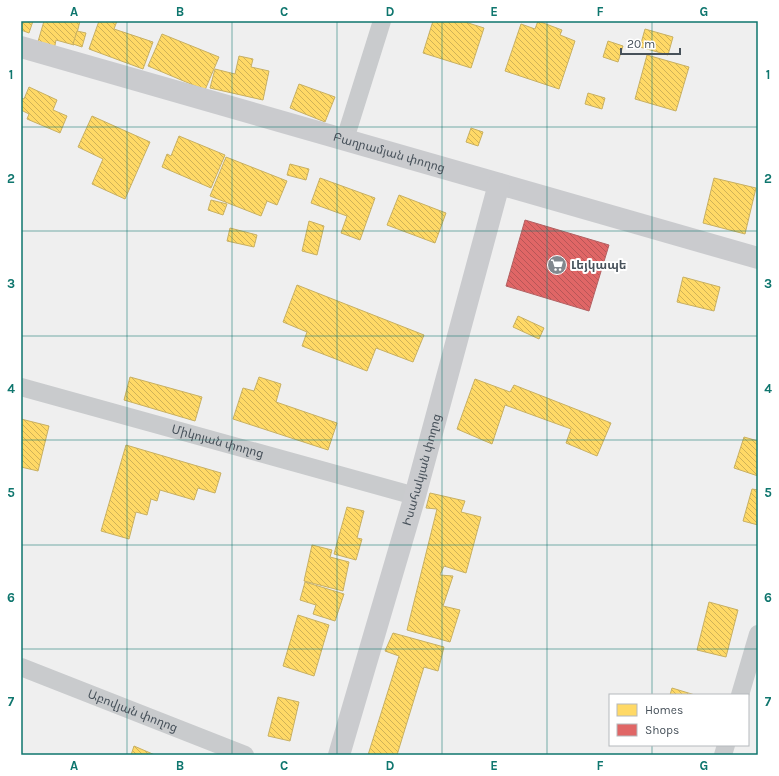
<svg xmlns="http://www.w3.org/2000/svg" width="779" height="776" font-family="Karla,'Noto Sans Armenian',sans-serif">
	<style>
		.homes { fill: url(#homes-back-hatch); stroke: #c8b062 }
		.shops { fill: url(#shops-back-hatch); stroke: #b26062 }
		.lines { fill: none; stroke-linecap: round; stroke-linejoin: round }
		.street { stroke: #c9cbcd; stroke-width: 18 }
		.secondary { stroke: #cacbce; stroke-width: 22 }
		.grid { fill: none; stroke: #0f766e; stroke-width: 1; stroke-opacity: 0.55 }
		.labels { text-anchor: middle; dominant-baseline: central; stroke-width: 4; stroke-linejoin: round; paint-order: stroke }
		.street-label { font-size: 12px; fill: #47515a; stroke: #fff }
		.poi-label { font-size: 12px; font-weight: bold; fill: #47515a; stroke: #fff; text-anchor: start }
		.neatline { fill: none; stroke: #0f766e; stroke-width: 1.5 }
		.grid-label { font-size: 13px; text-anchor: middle; font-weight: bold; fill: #0f766e }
	</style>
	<defs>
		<pattern id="homes-back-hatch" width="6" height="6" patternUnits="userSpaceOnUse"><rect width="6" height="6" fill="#ffd966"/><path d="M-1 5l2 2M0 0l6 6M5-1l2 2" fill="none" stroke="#d0b257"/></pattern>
		<pattern id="shops-back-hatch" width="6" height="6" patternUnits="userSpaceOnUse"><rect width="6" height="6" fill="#e06666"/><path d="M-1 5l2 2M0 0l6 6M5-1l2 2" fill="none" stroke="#b75657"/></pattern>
	</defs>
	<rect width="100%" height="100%" fill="#efefef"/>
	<g class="homes">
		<polygon points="21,21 33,21 29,33 21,30"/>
		<polygon points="44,21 80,21 74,45 56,40 54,50 37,45"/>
		<polygon points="99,21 117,21 114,29 153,42 143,69 89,49"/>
		<polygon points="433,21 462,21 484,28 471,68 423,53"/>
		<polygon points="538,21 562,30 560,35 575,41 559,89 505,71 521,24 535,29"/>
		<polygon points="645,29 673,37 668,55 640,47"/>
		<polygon points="77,31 86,33 82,47 73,44"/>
		<polygon points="162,34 219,57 205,90 148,66"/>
		<polygon points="608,41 623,46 618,62 603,57"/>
		<polygon points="647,55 689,67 676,111 635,99"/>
		<polygon points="239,56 253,59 251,67 269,71 263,100 210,88 215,69 235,74"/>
		<polygon points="299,84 335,97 325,122 290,108"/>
		<polygon points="29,87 57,100 53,110 67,116 60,133 27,119 29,114 21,110 21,98 24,99"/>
		<polygon points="588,93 605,98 602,109 585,104"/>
		<polygon points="92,116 150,142 125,199 92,184 103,159 78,147"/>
		<polygon points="471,128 483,132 478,146 466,142"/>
		<polygon points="179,136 225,155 211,188 162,167 167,154 171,156"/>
		<polygon points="226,157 287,181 277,205 267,201 261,216 210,196"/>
		<polygon points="290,164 309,169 306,180 287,175"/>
		<polygon points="320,178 375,198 360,240 341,233 347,216 311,203"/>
		<polygon points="714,178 756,188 745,234 703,223"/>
		<polygon points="399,195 446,213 435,243 387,225"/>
		<polygon points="211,200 227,204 223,215 208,210"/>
		<polygon points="309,221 324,226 317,255 302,251"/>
		<polygon points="230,228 257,235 254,247 227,241"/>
		<polygon points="683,277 720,287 714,311 677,302"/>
		<polygon points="297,285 424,335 413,362 376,348 367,371 302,346 307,332 283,322"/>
		<polygon points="518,316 544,328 539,339 513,327"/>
		<polygon points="130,377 202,397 195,421 124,400"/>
		<polygon points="259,377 281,384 276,402 337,423 328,450 233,419 243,388 254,391"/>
		<polygon points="475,379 510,392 514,385 611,423 597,456 566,443 571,429 505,405 492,444 457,429"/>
		<polygon points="21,419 49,426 38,471 21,467"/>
		<polygon points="744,437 758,441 758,476 734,468"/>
		<polygon points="126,445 221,473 215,493 198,488 194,500 160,490 157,501 151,499 147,515 136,512 129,539 101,531"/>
		<polygon points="752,489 758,490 758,525 743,521"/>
		<polygon points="430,493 465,501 461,512 481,517 466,573 444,566 440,575 453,576 443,606 460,610 450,642 407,630 437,509 426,508"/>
		<polygon points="347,507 364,511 357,538 362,539 356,560 334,554"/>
		<polygon points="312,545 332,550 330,557 349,562 343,591 304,581"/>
		<polygon points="305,582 344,594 335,621 313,614 316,605 300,600"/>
		<polygon points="709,602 738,610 726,657 697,650"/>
		<polygon points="298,615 329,625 314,676 283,666"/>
		<polygon points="393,633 444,647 438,671 424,667 397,755 368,755 399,656 385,651"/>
		<polygon points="672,688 695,695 670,695"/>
		<polygon points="278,697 299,702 290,741 268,736"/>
		<polygon points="134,746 155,755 131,755"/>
	</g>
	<polygon class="shops" points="525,220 609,245 589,311 506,286"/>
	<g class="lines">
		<g class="street">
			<polyline points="345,139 382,21"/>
			<path id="s1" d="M21 387 415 496"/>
			<path id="s2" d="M21 667 245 755"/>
			<polyline points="740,695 758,634"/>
			<polyline points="723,755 726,745"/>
		</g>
		<g class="secondary">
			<path id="s3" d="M21 47 758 258"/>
			<path id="s4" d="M339 755 415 496 499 184"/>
		</g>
	</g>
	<path class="grid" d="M127 21V755M232 21V755M337 21V755M442 21V755M547 21V755M652 21V695M21 127H758M21 231H758M21 336H758M21 440H758M21 545H758M21 649H758M652 745V755"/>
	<defs>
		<g id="supermarket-disc" transform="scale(1)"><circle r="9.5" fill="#82888e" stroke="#fff"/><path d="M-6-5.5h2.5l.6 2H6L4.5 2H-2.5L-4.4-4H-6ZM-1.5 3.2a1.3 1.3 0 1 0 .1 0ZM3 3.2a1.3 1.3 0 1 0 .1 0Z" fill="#fff"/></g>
	</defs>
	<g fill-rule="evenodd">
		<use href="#supermarket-disc" x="557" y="265"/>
	</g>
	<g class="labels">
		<g class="street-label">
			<text stroke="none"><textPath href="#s3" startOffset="383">Բաղրամյան փողոց</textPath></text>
			<text stroke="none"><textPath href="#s1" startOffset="204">Միկոյան փողոց</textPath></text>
			<text stroke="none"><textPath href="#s4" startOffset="297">Իսահակյան փողոց</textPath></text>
			<text stroke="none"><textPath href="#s2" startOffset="120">Աբովյան փողոց</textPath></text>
		</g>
		<g class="poi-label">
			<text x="571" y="265">Լեյկապե</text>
		</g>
	</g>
	<rect width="779" height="776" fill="none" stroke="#ffffff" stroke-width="44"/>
	<rect x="609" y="694" width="140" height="52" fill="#ffffff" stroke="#b5b9bd"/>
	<rect x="617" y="704" width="20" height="12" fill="#ffd966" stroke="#b5b9bd"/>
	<text x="645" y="714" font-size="12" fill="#47515a">Homes</text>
	<rect x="617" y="724" width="20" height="12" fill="#e06666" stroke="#b5b9bd"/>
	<text x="645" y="734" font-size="12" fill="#47515a">Shops</text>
	<path d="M621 48v6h59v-6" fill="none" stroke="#47515a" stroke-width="2"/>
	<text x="627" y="48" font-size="12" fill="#47515a" stroke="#ffffff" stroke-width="3" paint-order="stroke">20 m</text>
	<rect x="22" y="22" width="735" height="732" class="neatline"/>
	<g class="grid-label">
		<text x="74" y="16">A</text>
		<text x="180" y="16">B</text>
		<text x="284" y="16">C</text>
		<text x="390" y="16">D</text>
		<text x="494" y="16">E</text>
		<text x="600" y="16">F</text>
		<text x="704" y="16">G</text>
		<text x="11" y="79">1</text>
		<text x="768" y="79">1</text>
		<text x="11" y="183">2</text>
		<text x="768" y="183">2</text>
		<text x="11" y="288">3</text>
		<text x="768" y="288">3</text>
		<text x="11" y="393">4</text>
		<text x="768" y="393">4</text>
		<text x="11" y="497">5</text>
		<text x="768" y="497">5</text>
		<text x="11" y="602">6</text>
		<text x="768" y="602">6</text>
		<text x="11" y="706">7</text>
		<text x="768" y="706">7</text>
		<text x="74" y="770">A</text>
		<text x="180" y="770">B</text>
		<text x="284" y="770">C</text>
		<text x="390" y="770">D</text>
		<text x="494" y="770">E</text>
		<text x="600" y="770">F</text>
		<text x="704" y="770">G</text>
	</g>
</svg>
